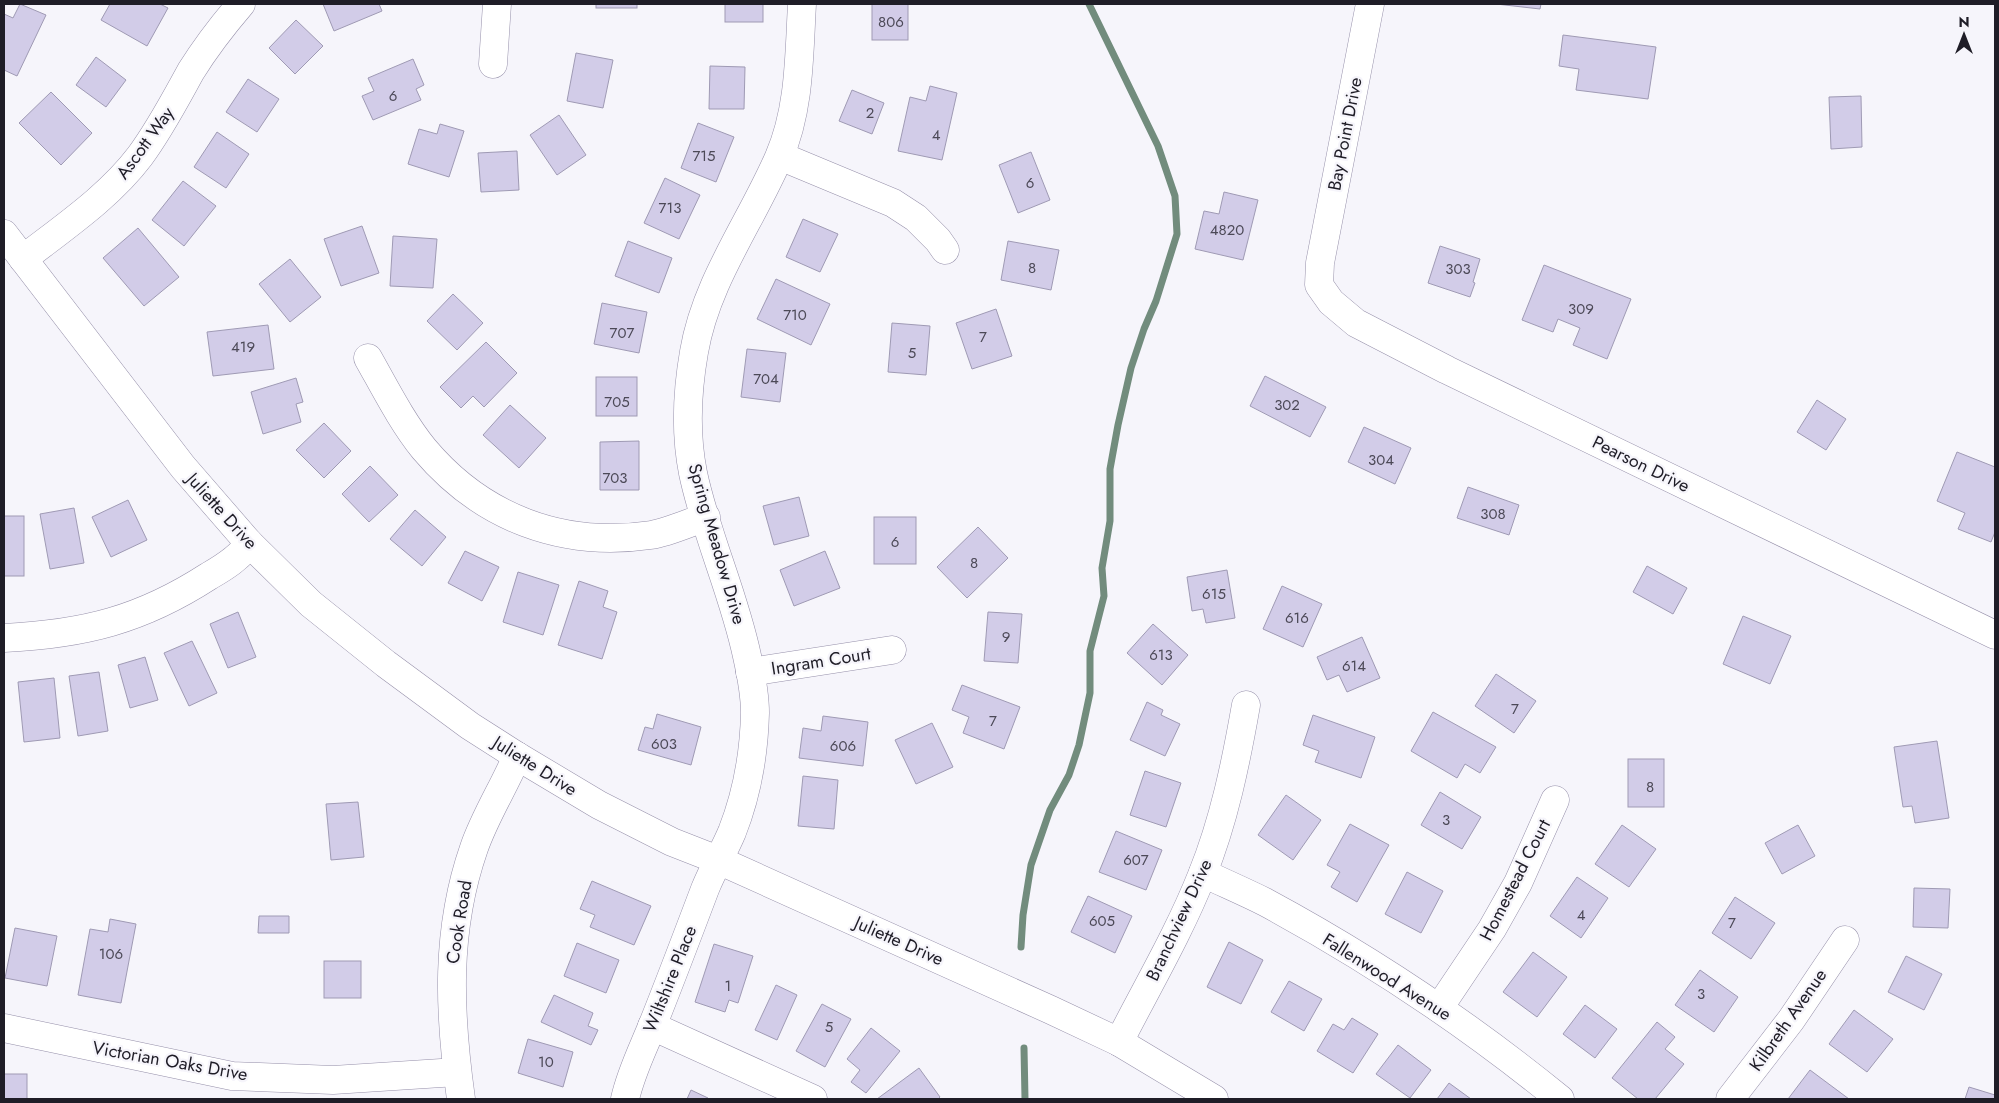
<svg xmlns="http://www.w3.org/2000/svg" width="1999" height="1103" font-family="Jost,sans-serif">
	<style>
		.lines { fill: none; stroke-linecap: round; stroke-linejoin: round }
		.stream { stroke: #728c7d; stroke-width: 7 }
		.building { fill: #d2cce8; stroke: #9f9ab4 }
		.minor-casing { stroke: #9690aa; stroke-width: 29 }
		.minor { stroke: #fff; stroke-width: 28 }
		.labels { text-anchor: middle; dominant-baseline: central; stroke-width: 4.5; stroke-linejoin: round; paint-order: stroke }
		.number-label { font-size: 15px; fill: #4c4957 }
		.street-label { font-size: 18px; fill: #1f1d27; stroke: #f6f5fb }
	</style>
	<rect width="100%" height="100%" fill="#f6f5fb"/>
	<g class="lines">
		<g class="stream">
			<polyline points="1021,947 1023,915 1031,865 1050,810 1069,775 1079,745 1090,693 1090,651 1104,596 1102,568 1110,521 1110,469 1118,425 1131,368 1144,329 1156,301 1177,234 1175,196 1158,146 1089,4"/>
			<polyline points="1024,1048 1025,1099"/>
		</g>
	</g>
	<g class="building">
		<polygon points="20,4 46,15 17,76 4,70 4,14 13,18"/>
		<polygon points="110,4 160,4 168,8 147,46 101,20"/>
		<polygon points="323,4 379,4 382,11 334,31"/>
		<rect x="596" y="4" width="41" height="4"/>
		<rect x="725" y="4" width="38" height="18"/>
		<rect x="872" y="4" width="36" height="36"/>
		<polygon points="1496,4 1541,4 1540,9"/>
		<polygon points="296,20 323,46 295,74 269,48"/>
		<polygon points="1563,35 1656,47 1648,99 1576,90 1579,69 1559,66"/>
		<polygon points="576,53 613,60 603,108 567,101"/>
		<polygon points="96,57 126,80 106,107 76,85"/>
		<polygon points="413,59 424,85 416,89 421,100 373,120 362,96 374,91 368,78"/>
		<polygon points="710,66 745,67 744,109 709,109"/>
		<polygon points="248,79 279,99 257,132 226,112"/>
		<polygon points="930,86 957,93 942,160 898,151 910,97 926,101"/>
		<polygon points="852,90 884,103 872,134 839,121"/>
		<polygon points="51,92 92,133 61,165 19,123"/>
		<polygon points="1861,96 1862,147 1831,149 1829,97"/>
		<polygon points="559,115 586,155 557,175 530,135"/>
		<polygon points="698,123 734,137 716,182 681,168"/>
		<polygon points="440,124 464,131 449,177 408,164 419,129 437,134"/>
		<polygon points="217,132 249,154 226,188 194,167"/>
		<polygon points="517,151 519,190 481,192 478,153"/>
		<polygon points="1031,152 1050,200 1018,213 999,165"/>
		<polygon points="665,178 700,195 679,239 644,223"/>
		<polygon points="183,181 216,206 184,246 152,220"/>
		<polygon points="1224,192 1258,200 1243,260 1195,249 1204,211 1219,214"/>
		<polygon points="803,219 838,234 820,272 786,257"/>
		<polygon points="362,226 379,273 341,286 324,239"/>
		<polygon points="138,228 179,277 144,306 103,258"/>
		<polygon points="393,236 437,239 433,288 390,286"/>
		<polygon points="628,241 672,258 659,293 615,276"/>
		<polygon points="1008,241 1059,250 1051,290 1001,280"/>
		<polygon points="1440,246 1480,259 1473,282 1475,283 1470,297 1428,283"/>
		<polygon points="290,259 321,297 290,322 259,284"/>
		<polygon points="1544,265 1631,299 1607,359 1573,345 1580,328 1558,319 1553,332 1522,320"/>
		<polygon points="776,279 830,304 811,345 757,319"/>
		<polygon points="453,294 483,323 457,350 427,321"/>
		<polygon points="602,303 647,312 639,353 594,344"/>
		<polygon points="996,309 1012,356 972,369 956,323"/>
		<polygon points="892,323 930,326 926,375 888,372"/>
		<polygon points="268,325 274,369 213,376 207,332"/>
		<polygon points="486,342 517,373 484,407 473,396 461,408 440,387"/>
		<polygon points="747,349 786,353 780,402 741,397"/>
		<polygon points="1265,376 1326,407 1310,437 1250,406"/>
		<rect x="596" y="377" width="41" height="39"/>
		<polygon points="296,378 303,402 296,404 301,422 263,434 251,392"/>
		<polygon points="1817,400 1846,419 1826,450 1797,432"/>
		<polygon points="510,405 546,438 519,468 483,435"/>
		<polygon points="324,423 351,451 324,478 296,450"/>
		<polygon points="1364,427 1411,448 1395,484 1348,462"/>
		<polygon points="639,441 639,490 600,490 600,442"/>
		<polygon points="1957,452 1995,467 1995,532 1991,542 1958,529 1965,513 1937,501"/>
		<polygon points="370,466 398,495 369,522 342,494"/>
		<polygon points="1468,487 1519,505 1509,535 1457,518"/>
		<polygon points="799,497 809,536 774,545 763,506"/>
		<polygon points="128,500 147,540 111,557 92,517"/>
		<polygon points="74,508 84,563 50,569 40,514"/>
		<polygon points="415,510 446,537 422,566 390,539"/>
		<rect x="4" y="516" width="20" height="60"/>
		<rect x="874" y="517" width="42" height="47"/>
		<polygon points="978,527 1008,558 967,598 937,567"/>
		<polygon points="465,551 499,567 482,601 448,583"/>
		<polygon points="825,551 840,588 794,606 780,570"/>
		<polygon points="1647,566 1687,588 1673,614 1633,592"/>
		<polygon points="1227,570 1235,618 1206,623 1203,609 1192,611 1187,577"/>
		<polygon points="518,572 559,585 543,635 503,622"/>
		<polygon points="579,581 608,591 603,607 617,612 602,659 558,645"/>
		<polygon points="1282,586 1322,604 1303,647 1263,629"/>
		<polygon points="238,612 256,657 228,668 210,624"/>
		<polygon points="988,612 1022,614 1018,663 984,661"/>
		<polygon points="1743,616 1791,636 1770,684 1723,664"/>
		<polygon points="1153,624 1188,655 1162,685 1127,653"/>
		<polygon points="1362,637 1380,678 1347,692 1339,675 1327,680 1317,657"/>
		<polygon points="192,641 217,693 189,706 164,653"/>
		<polygon points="145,657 158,700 130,708 118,665"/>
		<polygon points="99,672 108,731 78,736 69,676"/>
		<polygon points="1496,674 1536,701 1514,733 1475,706"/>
		<polygon points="54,678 60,738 24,742 18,682"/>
		<polygon points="962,685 1020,707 1004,749 963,733 969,717 952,710"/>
		<polygon points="1147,702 1163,710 1161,715 1180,724 1165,756 1130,740"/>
		<polygon points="1433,712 1496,747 1480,773 1465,764 1457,778 1411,751"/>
		<polygon points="657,714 701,727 691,765 638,750 645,727 653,729"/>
		<polygon points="1313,715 1375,737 1361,778 1315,762 1319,751 1303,745"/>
		<polygon points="823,716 868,722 863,766 799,758 803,728 821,731"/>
		<polygon points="932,723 953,767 916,784 895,740"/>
		<polygon points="1937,741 1949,818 1915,823 1912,806 1903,807 1894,747"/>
		<rect x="1628" y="759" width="36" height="48"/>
		<polygon points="1145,771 1181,783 1166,827 1130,815"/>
		<polygon points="803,776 838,780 834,829 798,826"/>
		<polygon points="1440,792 1481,817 1462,849 1421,825"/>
		<polygon points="1286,795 1321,820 1293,860 1258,835"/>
		<polygon points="358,802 364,857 331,860 326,804"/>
		<polygon points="1350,824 1389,845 1357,902 1331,887 1340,872 1327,865"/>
		<polygon points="1622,825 1656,849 1629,887 1595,864"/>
		<polygon points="1798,825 1815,856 1782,874 1765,843"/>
		<polygon points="1116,831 1162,850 1146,890 1099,872"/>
		<polygon points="1407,872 1443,891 1421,933 1385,914"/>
		<polygon points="1577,877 1608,898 1581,938 1550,916"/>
		<polygon points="592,881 651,906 634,945 590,927 595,915 580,909"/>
		<polygon points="1914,888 1950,889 1948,928 1913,927"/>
		<polygon points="1088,896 1132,916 1115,953 1071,932"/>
		<polygon points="1735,897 1775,923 1751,959 1712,933"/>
		<polygon points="259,916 289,916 289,933 258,933"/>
		<polygon points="110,919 136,924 121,1003 78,995 90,929 108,932"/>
		<polygon points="15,928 57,936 47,986 5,978"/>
		<polygon points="1229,942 1263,960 1241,1004 1207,987"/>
		<polygon points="577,943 619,960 606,993 564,976"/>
		<polygon points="714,944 753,956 738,1003 729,1000 725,1012 695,1002"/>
		<polygon points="1533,952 1567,977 1537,1017 1503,992"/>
		<polygon points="1906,956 1942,974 1924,1010 1888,992"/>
		<rect x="324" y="961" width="37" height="37"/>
		<polygon points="1700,970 1738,997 1714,1032 1675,1005"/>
		<polygon points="1289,981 1322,999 1304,1031 1271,1012"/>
		<polygon points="776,985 797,995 777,1040 755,1030"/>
		<polygon points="554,995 593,1013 588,1026 598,1030 591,1045 541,1022"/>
		<polygon points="822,1004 851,1019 825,1067 796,1051"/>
		<polygon points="1585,1005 1617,1029 1595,1058 1563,1034"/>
		<polygon points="1854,1010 1893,1039 1867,1072 1829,1044"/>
		<polygon points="1352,1018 1378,1034 1353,1073 1317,1051 1333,1024 1344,1030"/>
		<polygon points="1657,1022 1675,1037 1665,1049 1684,1064 1655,1099 1638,1099 1612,1078"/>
		<polygon points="871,1028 900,1051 866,1093 851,1082 860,1070 847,1059"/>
		<polygon points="528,1039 573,1052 563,1087 518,1073"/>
		<polygon points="1398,1045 1431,1070 1410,1098 1376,1074"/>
		<polygon points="919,1068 940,1097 938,1099 877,1099"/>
		<polygon points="1810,1070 1849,1099 1788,1099"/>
		<rect x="4" y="1074" width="23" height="25"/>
		<polygon points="1449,1083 1471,1099 1437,1099"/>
		<polygon points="1969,1087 1995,1095 1995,1099 1965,1099"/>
		<polygon points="691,1090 708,1098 707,1099 687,1099"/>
	</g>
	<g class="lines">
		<g class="minor-casing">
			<g id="minor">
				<polyline points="1370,4 1320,263 1319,285 1331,302 1356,323 1447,370 1995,635"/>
				<polyline points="493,64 497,4"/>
				<polyline points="780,156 893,203 916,218 938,240 945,250"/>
				<polyline points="4,234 183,467 249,543 311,604 386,664 470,726 517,756 599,805 672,842 718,860 1051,1010 1119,1042 1214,1099"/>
				<path d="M23 259C64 227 109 197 140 156 160 129 175 100 191 71 206 47 223 25 241 4"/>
				<path d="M368 358C385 388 402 422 424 449 482 518 562 548 651 535 669 532 688 523 706 517"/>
				<path d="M4 638C84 634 141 620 209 576 223 568 241 557 249 543"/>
				<polyline points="750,672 892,650"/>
				<path d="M1203 873C1224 883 1245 892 1265 902 1369 958 1469 1025 1560 1099"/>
				<polyline points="1439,1008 1492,929 1518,883 1555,800"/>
				<polyline points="652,1026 813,1099"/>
				<polyline points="4,1028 232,1076 333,1080 457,1072"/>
				<path d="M1119 1042C1147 987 1179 933 1202 875 1224 821 1236 762 1246 705"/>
				<path d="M461 1099C449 1013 445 931 474 848 485 816 504 787 517 756"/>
				<path d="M625 1099C631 1072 643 1049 653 1024 671 979 688 934 705 889 713 869 724 851 732 832 747 794 754 753 755 713 755 694 751 674 747 656 734 594 706 535 693 473 685 433 687 392 694 352 706 281 751 222 779 157 800 109 799 55 802 4"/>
				<polyline points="1730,1099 1791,1020 1845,940"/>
			</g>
		</g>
		<use href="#minor" class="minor"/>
	</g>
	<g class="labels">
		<g class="number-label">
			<text x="891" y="22">806</text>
			<text x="393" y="96">6</text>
			<text x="870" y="113">2</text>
			<text x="936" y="135">4</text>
			<text x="704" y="156">715</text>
			<text x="1030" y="183">6</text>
			<text x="670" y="208">713</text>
			<text x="1227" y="230">4820</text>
			<text x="1032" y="268">8</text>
			<text x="1458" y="269">303</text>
			<text x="1581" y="309">309</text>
			<text x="795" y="315">710</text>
			<text x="622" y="333">707</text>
			<text x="983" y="337">7</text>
			<text x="243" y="347">419</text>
			<text x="912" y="353">5</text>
			<text x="766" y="379">704</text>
			<text x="617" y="402">705</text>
			<text x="1287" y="405">302</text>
			<text x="1381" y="460">304</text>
			<text x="615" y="478">703</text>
			<text x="1493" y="514">308</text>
			<text x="895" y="542">6</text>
			<text x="974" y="563">8</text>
			<text x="1214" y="594">615</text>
			<text x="1297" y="618">616</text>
			<text x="1006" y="637">9</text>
			<text x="1161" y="655">613</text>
			<text x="1354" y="666">614</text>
			<text x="1515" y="709">7</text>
			<text x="993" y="721">7</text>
			<text x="664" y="744">603</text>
			<text x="843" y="746">606</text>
			<text x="1650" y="787">8</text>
			<text x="1446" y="820">3</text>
			<text x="1136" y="860">607</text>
			<text x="1581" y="915">4</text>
			<text x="1102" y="921">605</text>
			<text x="1732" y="923">7</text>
			<text x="111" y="954">106</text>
			<text x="728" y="986">1</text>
			<text x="1701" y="994">3</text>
			<text x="829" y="1027">5</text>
			<text x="546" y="1062">10</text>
		</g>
		<g class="street-label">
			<text transform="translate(1345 134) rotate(-79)">Bay Point Drive</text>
			<text transform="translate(145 143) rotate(-54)">Ascott Way</text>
			<text transform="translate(1641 464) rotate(26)">Pearson Drive</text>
			<text transform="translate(222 511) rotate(48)">Juliette Drive</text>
			<text transform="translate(717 544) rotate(74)">Spring Meadow Drive</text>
			<text transform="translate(821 661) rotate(-9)">Ingram Court</text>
			<text transform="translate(535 766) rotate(32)">Juliette Drive</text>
			<text transform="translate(1515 880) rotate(-63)">Homestead Court</text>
			<text transform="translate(1179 920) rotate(-65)">Branchview Drive</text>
			<text transform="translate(459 922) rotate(-81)">Cook Road</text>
			<text transform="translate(899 941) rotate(24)">Juliette Drive</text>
			<text transform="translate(1387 977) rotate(32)">Fallenwood Avenue</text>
			<text transform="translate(670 979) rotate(-68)">Wiltshire Place</text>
			<text transform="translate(1788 1020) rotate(-55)">Kilbreth Avenue</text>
			<text transform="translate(170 1061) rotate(10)">Victorian Oaks Drive</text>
		</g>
	</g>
	<rect width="1999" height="1103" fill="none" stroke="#1f1d27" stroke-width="10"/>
	<g transform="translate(1964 35)" stroke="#f6f5fb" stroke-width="4" paint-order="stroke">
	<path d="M0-4L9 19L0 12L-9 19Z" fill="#1f1d27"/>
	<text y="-8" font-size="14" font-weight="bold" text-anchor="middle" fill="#1f1d27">N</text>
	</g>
</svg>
